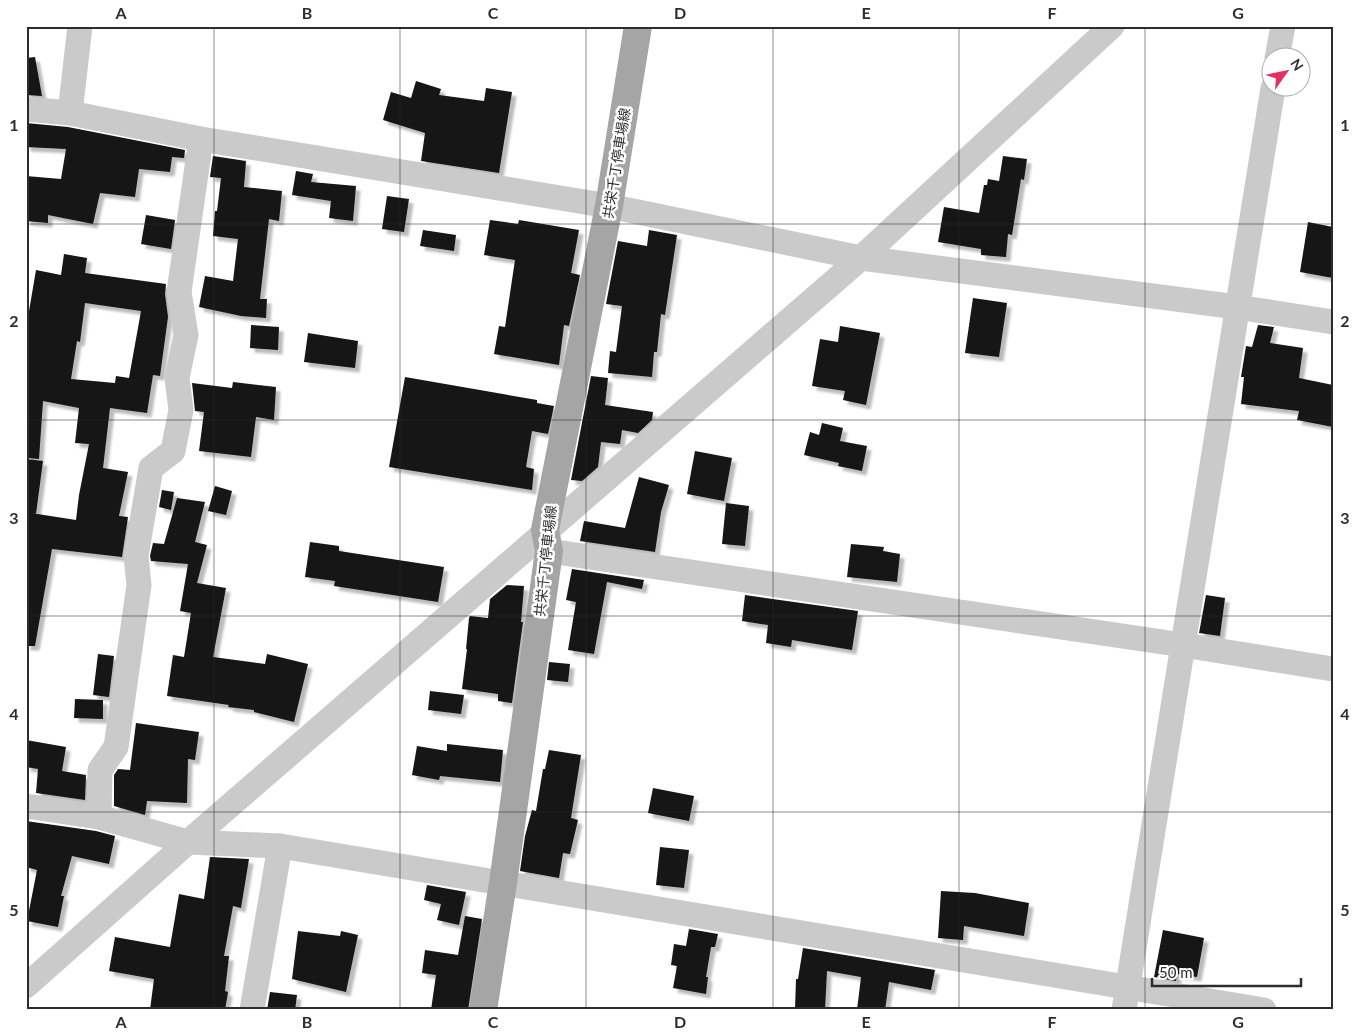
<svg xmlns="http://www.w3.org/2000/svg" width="1359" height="1036" font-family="Lato,'Noto Sans JP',sans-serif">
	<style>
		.building { fill: #141414; fill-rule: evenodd; filter: url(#shadow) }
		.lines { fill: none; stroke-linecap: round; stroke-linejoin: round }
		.minor { stroke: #cacaca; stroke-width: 25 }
		.major { stroke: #a5a5a5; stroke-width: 28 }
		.grid { fill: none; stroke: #2d2d2d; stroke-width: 1; stroke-opacity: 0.55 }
		.labels { text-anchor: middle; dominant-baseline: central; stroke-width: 5; stroke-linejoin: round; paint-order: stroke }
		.street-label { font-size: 14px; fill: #2d2d2d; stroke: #fff }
		.neatline { fill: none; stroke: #2d2d2d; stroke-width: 2 }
		.grid-label { font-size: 16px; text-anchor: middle; font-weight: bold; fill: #2d2d2d }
	</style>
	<defs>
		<filter id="shadow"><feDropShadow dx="4.5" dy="4.5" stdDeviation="1" flood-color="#0004"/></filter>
	</defs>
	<rect width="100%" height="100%" fill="#fff"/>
	<g class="building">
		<polygon points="35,57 42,96 26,95 26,58"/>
		<polygon points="416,81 441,89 439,95 484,101 486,88 512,92 499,173 421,161 425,133 383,120 391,92 411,98"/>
		<polygon points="26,123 68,127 185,150 184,158 172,157 170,172 139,169 135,197 100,193 93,224 48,215 48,223 26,221 26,176 61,179 66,149 26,147"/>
		<polygon points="213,156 246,161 244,187 282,191 279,221 269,219 260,299 267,299 266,318 241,316 199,307 205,276 233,281 238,239 213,236 215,211 217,211 221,178 210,177"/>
		<polygon points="1003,156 1027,159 1024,180 1021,179 1012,235 1008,234 1006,257 981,255 981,249 938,242 944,207 979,213 984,185 987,185 988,179 999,181"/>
		<polygon points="296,171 313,174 311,182 356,186 353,221 329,218 331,201 292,195"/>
		<polygon points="387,196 409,199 404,232 382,229"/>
		<polygon points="146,215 175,220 171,249 141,244"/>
		<polygon points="490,220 518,224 519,220 579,230 571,273 580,275 569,326 564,325 559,365 494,354 499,326 505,327 515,260 484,255"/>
		<polygon points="1308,222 1333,227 1333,278 1300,272"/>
		<polygon points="423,230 456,235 454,251 420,246"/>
		<polygon points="649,230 677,235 665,315 661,314 657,352 654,352 652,377 608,373 610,351 616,352 622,306 606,304 618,241 647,246"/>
		<path d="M64 254 87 258 85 273 166 284 165 294 168 317 160 376 153 375 147 413 110 408 103 468 128 472 119 516 128 517 122 557 52 549 35 646H26V459L43 461 36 514 31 513 76 520 79 495 89 444 75 443 79 408 43 401 39 459 26 458V316L28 317 36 270 61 275ZM85 303 141 311 129 378 116 376 115 383 71 379 77 341 80 342Z"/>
		<polygon points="973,298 1007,303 999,357 965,353"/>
		<polygon points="251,325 279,327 278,350 250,348"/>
		<polygon points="1258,325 1274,327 1270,343 1303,348 1299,378 1333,385 1333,427 1297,420 1299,411 1241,404 1244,377 1241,377 1246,346 1252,347"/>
		<polygon points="840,326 880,333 866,405 843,400 845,391 812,386 820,339 838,342"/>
		<polygon points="308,333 358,341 355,368 304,362"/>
		<polygon points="591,376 608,378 605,405 653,412 652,420 638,433 622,430 620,444 601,442 598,467 582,481 571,480"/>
		<polygon points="405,377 537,400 537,403 554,406 548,434 532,431 526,467 534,469 532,490 389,467"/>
		<polygon points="233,382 276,387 274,420 256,417 251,457 199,451 204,412 195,411 192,383 232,388"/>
		<polygon points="822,423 843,428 840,441 867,446 862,471 838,466 839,463 804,455 810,432 819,435"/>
		<polygon points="695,451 732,458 724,501 687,494"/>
		<polygon points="639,477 669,485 661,512 655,552 580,541 584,521 625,528"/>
		<polygon points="215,486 232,491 226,515 208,511"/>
		<polygon points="162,490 174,492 171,510 159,507"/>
		<polygon points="177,498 205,502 195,542 207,545 197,583 226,588 213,657 265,664 267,654 308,664 294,722 254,712 254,710 228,707 229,705 167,696 173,655 184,657 191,613 180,611 188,564 151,561 150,556 153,543 164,544"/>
		<polygon points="726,503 749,506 745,546 722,544"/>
		<polygon points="310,542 339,546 339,551 444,567 438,602 334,586 335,581 305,577"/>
		<polygon points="851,544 884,547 883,551 900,554 897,582 847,577"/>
		<polygon points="572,569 644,580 642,589 607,582 594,654 568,650 576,602 566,600"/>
		<polygon points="507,585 524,586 521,622 523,622 512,703 498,701 498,694 462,689 467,649 466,649 469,618 470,616 488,618 490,599"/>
		<polygon points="745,595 858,611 852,650 792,640 791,647 766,643 768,625 742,621"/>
		<polygon points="1206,595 1225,598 1220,636 1199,633"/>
		<polygon points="98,654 114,656 109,697 93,695"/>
		<polygon points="549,662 570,664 568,682 547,680"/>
		<polygon points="430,691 464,695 461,714 428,710"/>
		<polygon points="75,699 103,700 103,719 74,718"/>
		<polygon points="136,723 199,732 195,760 188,759 187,803 147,801 145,815 114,806 114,775 118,769 130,770"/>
		<polygon points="26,740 66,747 62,771 86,775 85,800 36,793 38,769 26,767"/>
		<polygon points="447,744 503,750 500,782 440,776 439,780 412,775 417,746 447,751"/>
		<polygon points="549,750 581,755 571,818 578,820 570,854 563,853 559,878 520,871 525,836 532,810 536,811 543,769 545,769"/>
		<polygon points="653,788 694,796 689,821 648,813"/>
		<polygon points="26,821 96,831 115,836 109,864 72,856 61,896 64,896 58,927 27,921 37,870 26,867"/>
		<polygon points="660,847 689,850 684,888 656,885"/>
		<polygon points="210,857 249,859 241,908 233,906 224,956 229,956 225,991 228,992 225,1010 150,1010 154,979 109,971 115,937 170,947 179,894 204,899"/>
		<polygon points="427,885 466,892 459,925 437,920 441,904 424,900"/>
		<polygon points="941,891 975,893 1029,903 1024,936 964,926 963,940 938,938"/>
		<polygon points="465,916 482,919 468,1010 431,1010 436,975 422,973 425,950 458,955"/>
		<polygon points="689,929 718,934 715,947 711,947 706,977 708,977 706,994 673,988 677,966 671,965 674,944 686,946"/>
		<polygon points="1163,930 1204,938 1197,977 1177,974 1176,981 1154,977"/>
		<polygon points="298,931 340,936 341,931 358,935 346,992 292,979"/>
		<polygon points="803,948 935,970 931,990 889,982 885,1010 857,1010 861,977 827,971 825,1010 795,1010 796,979 798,979"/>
		<polygon points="270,992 297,995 295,1010 267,1010"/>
	</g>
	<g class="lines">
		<g class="minor">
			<polyline points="1277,58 1283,26"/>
			<polyline points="26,109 70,113 201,139 609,206 861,258 1237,307 1333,322"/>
			<polyline points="70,113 80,26"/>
			<polyline points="549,551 1183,645 1333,669"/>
			<polyline points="26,806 99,817 188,842 280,846 1264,1010"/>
			<polyline points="99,817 100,770 116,747 139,585 136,556 151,468 173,451 181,410 177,378 186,335 179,292 201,139"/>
			<polyline points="26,986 188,842 861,258 1112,26"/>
			<polyline points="252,1010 280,846"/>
			<polyline points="1124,1010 1273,88"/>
		</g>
		<polyline class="major" points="483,1010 503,883 549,551 545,530 609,206 638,26"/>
	</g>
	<path class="grid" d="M214 26V1010M400 26V1010M586 26V1010M773 26V1010M959 26V1010M1145 26V1010M26 224H1333M26 420H1333M26 616H1333M26 812H1333"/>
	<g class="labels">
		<g class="street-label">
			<text transform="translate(616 163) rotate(-81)">共栄千丁停車場線</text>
			<text transform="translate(545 561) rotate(-84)">共栄千丁停車場線</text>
		</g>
	</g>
	<rect width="1359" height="1036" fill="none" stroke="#ffffff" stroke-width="55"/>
	<g transform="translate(1286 72) rotate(57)"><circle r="24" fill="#ffffff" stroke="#ababab"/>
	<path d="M0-4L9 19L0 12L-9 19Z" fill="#e2315f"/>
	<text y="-8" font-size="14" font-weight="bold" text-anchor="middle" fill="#2d2d2d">N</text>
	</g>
	<path d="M1152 978v8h149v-8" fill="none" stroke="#2d2d2d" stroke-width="2.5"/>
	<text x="1159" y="978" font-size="15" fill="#2d2d2d" stroke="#ffffff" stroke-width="4" paint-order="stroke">50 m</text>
	<rect x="28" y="28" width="1304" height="980" class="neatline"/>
	<g class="grid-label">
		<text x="121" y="19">A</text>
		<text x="307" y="19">B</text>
		<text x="493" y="19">C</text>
		<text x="680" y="19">D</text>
		<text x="866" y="19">E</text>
		<text x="1052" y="19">F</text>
		<text x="1238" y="19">G</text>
		<text x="14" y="131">1</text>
		<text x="1345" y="131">1</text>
		<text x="14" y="327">2</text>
		<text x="1345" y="327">2</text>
		<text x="14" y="524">3</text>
		<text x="1345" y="524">3</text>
		<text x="14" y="720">4</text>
		<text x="1345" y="720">4</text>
		<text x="14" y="916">5</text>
		<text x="1345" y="916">5</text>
		<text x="121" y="1028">A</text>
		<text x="307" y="1028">B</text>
		<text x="493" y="1028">C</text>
		<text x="680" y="1028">D</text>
		<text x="866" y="1028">E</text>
		<text x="1052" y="1028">F</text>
		<text x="1238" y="1028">G</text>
	</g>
</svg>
